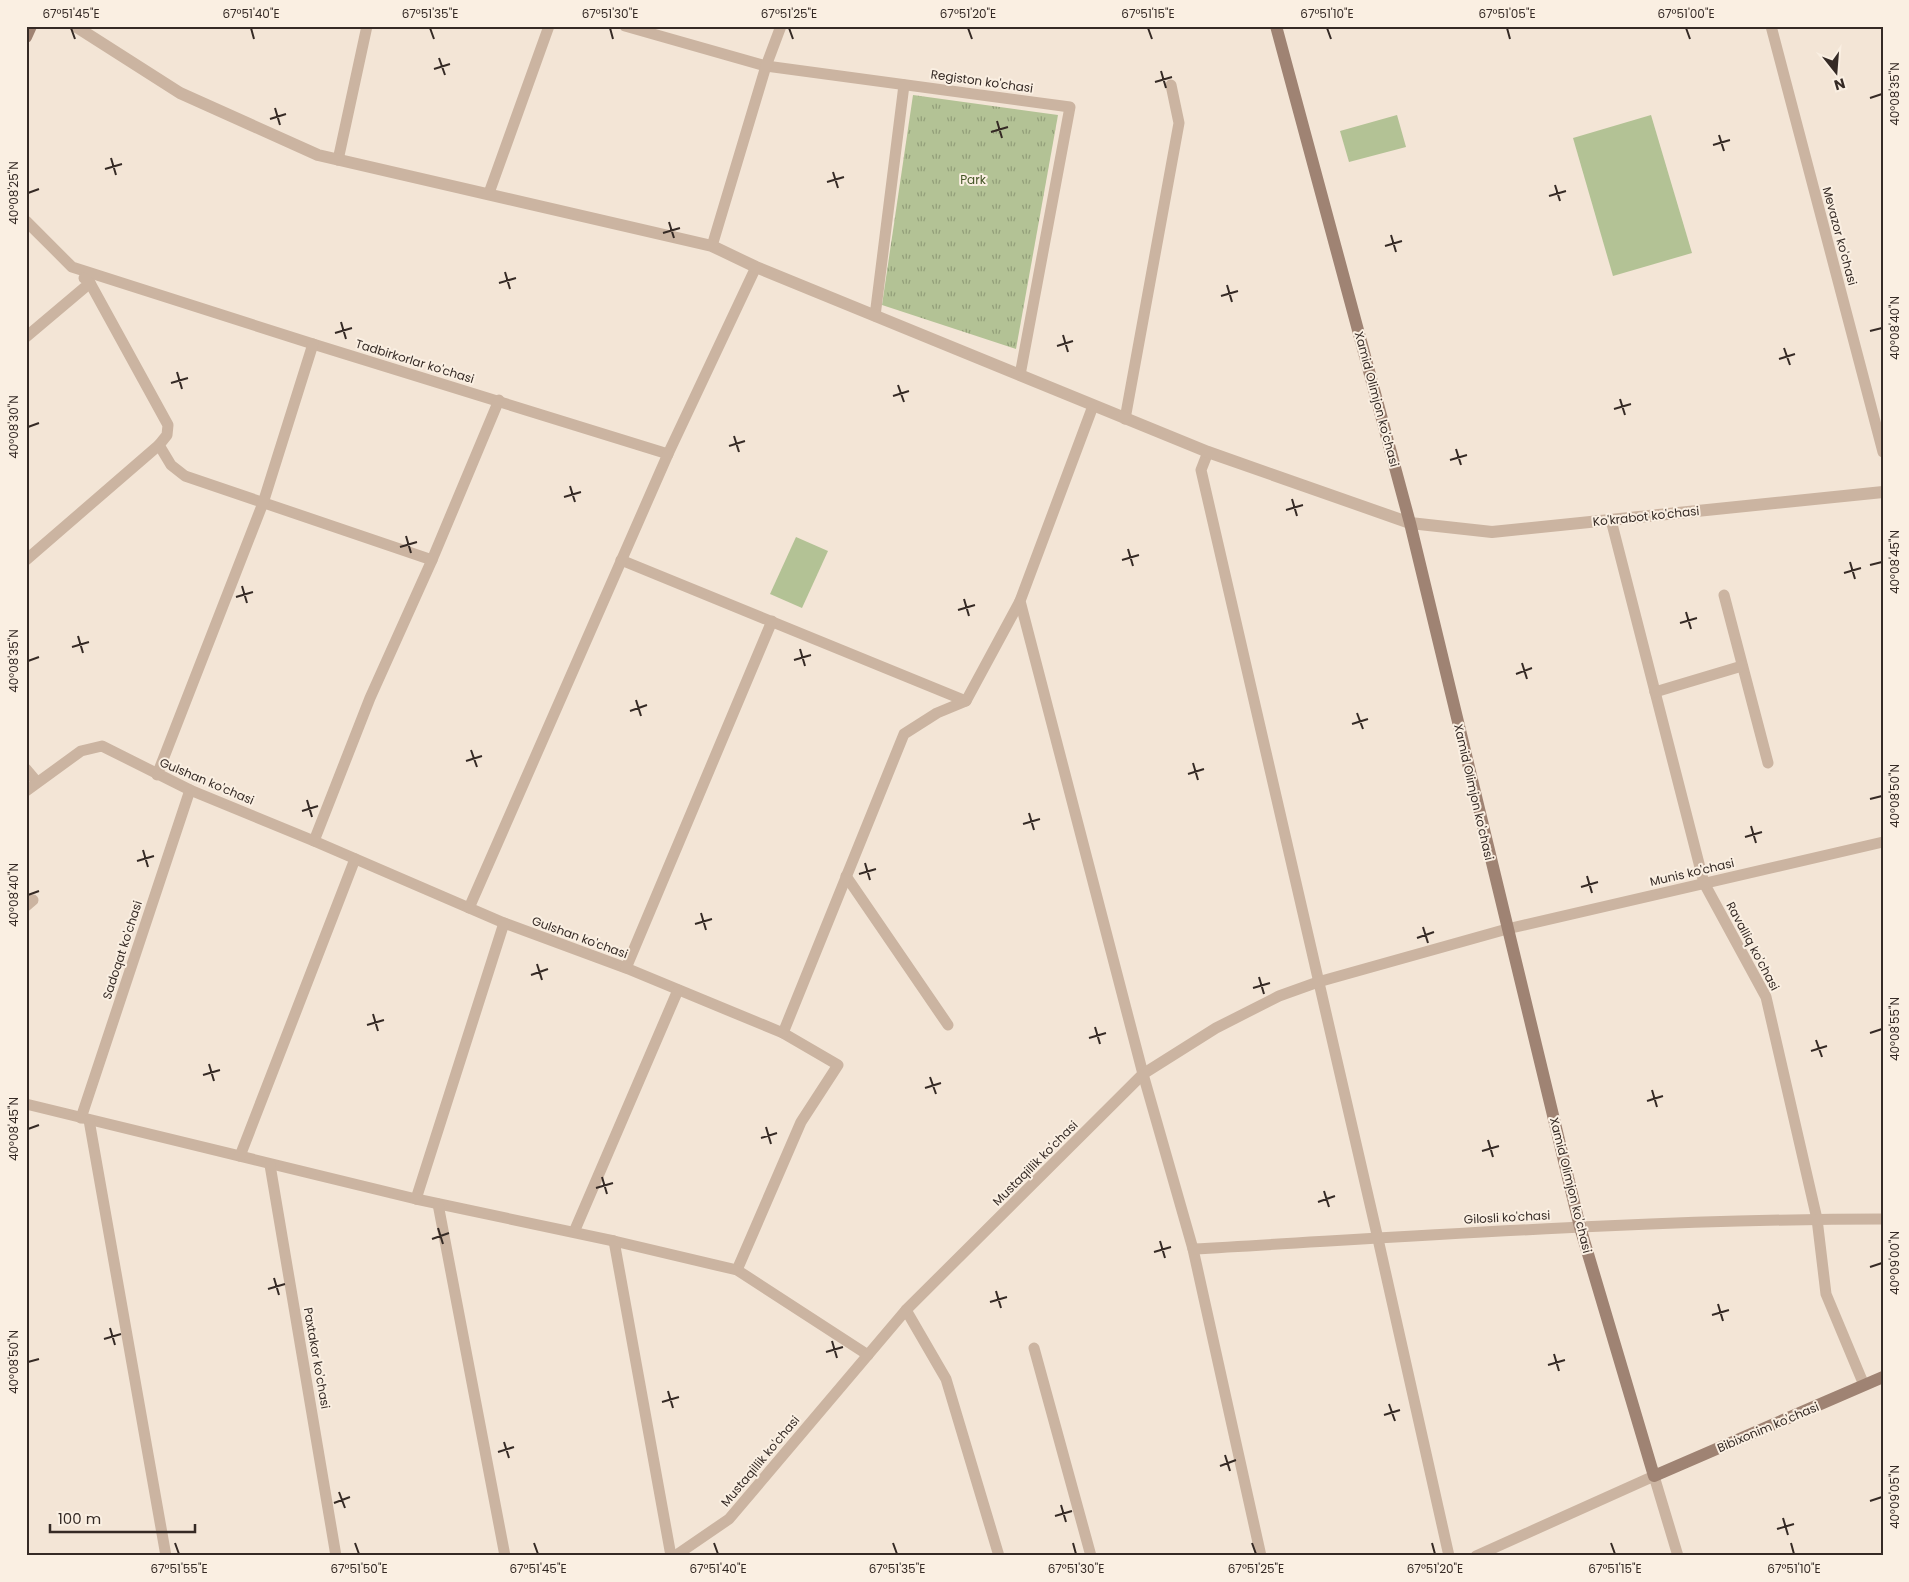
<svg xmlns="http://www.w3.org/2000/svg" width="1909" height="1582" font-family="Poppins,sans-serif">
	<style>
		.green { fill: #b3c295 }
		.park { fill: url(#park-tufts) }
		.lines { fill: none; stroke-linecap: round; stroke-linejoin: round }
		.minor { stroke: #cbb4a1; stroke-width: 11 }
		.tertiary { stroke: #cbb4a1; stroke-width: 12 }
		.secondary { stroke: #9f8373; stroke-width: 12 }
		.ticks { fill: none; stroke: #352a25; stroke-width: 2 }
		.labels { text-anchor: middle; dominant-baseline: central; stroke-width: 4; stroke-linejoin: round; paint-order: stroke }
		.street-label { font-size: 12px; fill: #352a25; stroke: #faefe2 }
		.park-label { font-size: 12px; fill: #445526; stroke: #faefe2 }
		.neatline { fill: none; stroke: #352a25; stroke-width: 2 }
		.ticks-label { font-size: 12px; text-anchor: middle; fill: #352a25 }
	</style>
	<defs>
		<pattern id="park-tufts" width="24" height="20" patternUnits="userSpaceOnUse" patternTransform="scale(1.25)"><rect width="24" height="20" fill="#b3c295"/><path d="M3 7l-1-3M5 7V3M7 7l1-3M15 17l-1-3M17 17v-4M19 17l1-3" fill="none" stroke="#929e79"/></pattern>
	</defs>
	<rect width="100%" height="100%" fill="#f3e5d6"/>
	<g class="green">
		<polygon points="1397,115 1406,147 1349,162 1340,131"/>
		<polygon points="1651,115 1692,253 1613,276 1573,138"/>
		<polygon points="796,537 828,551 802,608 770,594"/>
	</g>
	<polygon class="park" points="913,95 1058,115 1016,349 882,305"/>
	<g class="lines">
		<g class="minor">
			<polyline points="625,26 766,66 1070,107 1020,375"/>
			<polyline points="1771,26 1883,452"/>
			<polyline points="338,160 367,26"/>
			<polyline points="489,193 549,26"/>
			<polyline points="26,221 72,267 313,344 668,454"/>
			<polyline points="712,246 766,66 781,26"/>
			<polyline points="90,283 168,425 167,435 159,445"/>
			<polyline points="875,316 904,85"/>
			<polyline points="26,337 90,283 84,278"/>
			<polyline points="1093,406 1020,601 1143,1074 1193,1249 1261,1556"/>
			<polyline points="1125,419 1179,123 1171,85"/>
			<polyline points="1208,452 1201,470 1378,1239 1449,1556"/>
			<polyline points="1611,520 1704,883 1766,997 1817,1219 1826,1294 1864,1385"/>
			<polyline points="26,560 159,445 171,465 185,476 432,560"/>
			<polyline points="621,560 966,701"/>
			<polyline points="1724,595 1768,763"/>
			<polyline points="1655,692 1742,666"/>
			<polyline points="26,769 37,782"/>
			<polyline points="157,775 263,503 313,344"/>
			<polyline points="26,791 81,751 102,746 190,790 314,841 504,923 626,968 783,1033 838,1065 801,1122 737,1270"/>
			<polyline points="314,841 370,698 432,560 499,400"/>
			<polyline points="846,876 948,1025"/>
			<polyline points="26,906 33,900"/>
			<polyline points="469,908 668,454 756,267"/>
			<polyline points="626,968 772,621"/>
			<polyline points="783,1033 904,734 937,713 966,701 1020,601"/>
			<polyline points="26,1104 416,1199 614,1241 737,1270 868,1355"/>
			<polyline points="81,1118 190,790"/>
			<polyline points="89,1120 166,1556"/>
			<polyline points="240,1156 355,859"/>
			<polyline points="270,1165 336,1556"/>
			<polyline points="416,1199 504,923"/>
			<polyline points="438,1204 505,1556"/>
			<polyline points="574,1232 678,990"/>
			<polyline points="614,1241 671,1556"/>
			<path d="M1193 1249C1423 1236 1653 1219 1883 1219"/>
			<polyline points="906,1310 946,1379 999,1556"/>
			<polyline points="1034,1348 1091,1556"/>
			<polyline points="675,1556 729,1519 906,1310 1143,1074 1216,1028 1279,996 1318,982 1507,929 1883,842"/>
			<polyline points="1476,1556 1654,1476 1678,1556"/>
		</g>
		<polyline class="tertiary" points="75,26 180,93 318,155 712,246 756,267 1208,452 1410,523 1492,532 1883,492"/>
		<g class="secondary">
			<polyline points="1276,26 1410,523 1580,1227 1654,1476 1883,1377"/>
			<polyline points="26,37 31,26"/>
		</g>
	</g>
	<path class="ticks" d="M71 28 75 39M251 28 254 39M430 28 434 39M610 28 613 39M789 28 793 39M968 28 972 39M1148 28 1152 39M1327 28 1331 39M1507 28 1510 39M1686 28 1690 39M439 58 445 75M434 69 450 64M1161 71 1166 88M1155 82 1172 77M1870 98 1882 94M275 108 280 125M270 119 286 114M997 121 1002 138M991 132 1008 127M1719 135 1724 151M1713 145 1730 140M111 158 116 175M105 169 122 164M833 172 838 188M827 182 844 177M1555 185 1560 201M28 193 39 189M1549 196 1566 191M669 222 674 238M663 233 680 228M1391 235 1396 252M1385 246 1402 241M505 272 510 289M499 283 516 278M1227 285 1232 302M1221 296 1238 291M341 322 346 339M1870 331 1882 328M335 333 352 328M1063 335 1068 352M1057 346 1073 341M1784 348 1790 365M1779 359 1795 354M177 372 182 389M171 383 188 378M898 385 904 402M893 396 909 391M1620 399 1625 415M1614 409 1631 404M28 427 39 423M734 436 739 452M729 446 745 441M1456 449 1461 465M1450 460 1467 455M570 486 575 502M564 497 581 492M1292 499 1297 516M1286 510 1303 505M406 536 411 553M400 547 417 542M1128 549 1133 566M1122 560 1139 555M1850 562 1855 579M1870 565 1882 562M1844 573 1861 568M242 586 247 603M236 597 253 592M964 599 969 616M958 610 975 605M1686 612 1691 629M1680 623 1697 618M78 636 83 653M72 647 89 642M800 649 805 666M794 660 811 655M28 661 39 657M1522 663 1527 679M1516 674 1532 668M636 700 641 716M630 711 647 705M1357 713 1363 729M1352 724 1368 719M471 750 477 767M466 761 482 756M1193 763 1198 780M1188 774 1204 769M1870 799 1882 796M307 800 312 817M302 811 318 806M1029 813 1034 830M1023 824 1040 819M1751 826 1756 843M1745 837 1762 832M143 850 148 867M137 861 154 856M865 863 870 880M859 874 876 869M1587 876 1592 893M1581 887 1598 882M28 895 39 891M701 913 706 930M695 924 712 919M1423 927 1428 943M1417 938 1434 932M537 964 542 980M531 975 548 969M1259 977 1264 994M1253 988 1270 983M373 1014 378 1031M367 1025 384 1020M1095 1027 1100 1044M1870 1033 1882 1029M1089 1038 1106 1033M1816 1040 1822 1057M1811 1051 1827 1046M209 1064 214 1081M203 1075 220 1070M930 1077 936 1094M925 1088 941 1083M1652 1090 1657 1107M1647 1101 1663 1096M766 1127 771 1144M28 1129 39 1125M761 1138 777 1133M1488 1140 1493 1157M1482 1151 1499 1146M602 1177 607 1194M596 1188 613 1183M1324 1191 1329 1207M1318 1202 1335 1196M438 1228 443 1244M432 1239 449 1233M1160 1241 1165 1258M1154 1252 1171 1247M1870 1267 1882 1263M274 1278 279 1295M268 1289 285 1284M996 1291 1001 1308M990 1302 1007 1297M1718 1304 1723 1321M1712 1315 1729 1310M110 1328 115 1345M104 1339 121 1334M832 1341 837 1358M826 1352 843 1347M1554 1354 1559 1371M28 1362 39 1359M1548 1365 1565 1360M668 1391 673 1408M662 1402 679 1397M1389 1404 1395 1421M1384 1415 1400 1410M504 1442 509 1458M498 1452 514 1447M1225 1455 1230 1471M1220 1466 1236 1460M339 1492 345 1508M1870 1501 1882 1497M334 1503 350 1497M1061 1505 1066 1522M1055 1516 1072 1511M1783 1518 1788 1535M1777 1529 1794 1524M175 1543 179 1554M355 1543 359 1554M534 1543 538 1554M714 1543 718 1554M893 1543 897 1554M1073 1543 1076 1554M1252 1543 1256 1554M1432 1543 1435 1554M1611 1543 1615 1554M1791 1543 1794 1554"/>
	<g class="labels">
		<g class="street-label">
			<text transform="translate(982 81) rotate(8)">Registon ko'chasi</text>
			<text transform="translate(1840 236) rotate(75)">Mevazor ko'chasi</text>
			<text transform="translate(415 361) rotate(17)">Tadbirkorlar ko'chasi</text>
			<text transform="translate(1377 399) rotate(75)">Xamid Olimjon ko'chasi</text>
			<text transform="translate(1646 516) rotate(-6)">Ko'krabot ko'chasi</text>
			<text transform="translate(207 781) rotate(23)">Gulshan ko'chasi</text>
			<text transform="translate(1474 792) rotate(77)">Xamid Olimjon ko'chasi</text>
			<text transform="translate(1692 872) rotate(-13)">Munis ko'chasi</text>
			<text transform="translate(580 937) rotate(20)">Gulshan ko'chasi</text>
			<text transform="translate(1753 946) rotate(62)">Ravalliq ko'chasi</text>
			<text transform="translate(122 950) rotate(-72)">Sadoqat ko'chasi</text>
			<text transform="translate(1035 1163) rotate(-45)">Mustaqillik ko'chasi</text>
			<text transform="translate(1571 1185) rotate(76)">Xamid Olimjon ko'chasi</text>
			<text transform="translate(1507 1217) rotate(-3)">Gilosli ko'chasi</text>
			<text transform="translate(317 1358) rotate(80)">Paxtakor ko'chasi</text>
			<text transform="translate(1768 1427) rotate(-23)">Bibixonim ko'chasi</text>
			<text transform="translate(760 1461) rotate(-50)">Mustaqillik ko'chasi</text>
		</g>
		<g class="park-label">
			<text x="973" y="179">Park</text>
		</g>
	</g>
	<rect width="1909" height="1582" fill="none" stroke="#faefe2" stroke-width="55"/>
	<g transform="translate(1836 72) rotate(163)" stroke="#faefe2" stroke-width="4" paint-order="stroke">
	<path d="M0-4L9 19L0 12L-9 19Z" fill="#352a25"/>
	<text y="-8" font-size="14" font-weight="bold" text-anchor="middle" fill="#352a25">N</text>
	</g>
	<path d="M50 1524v8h145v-8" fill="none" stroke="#352a25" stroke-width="2.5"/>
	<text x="58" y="1524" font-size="15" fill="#352a25" stroke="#faefe2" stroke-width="4" paint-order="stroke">100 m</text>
	<rect x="28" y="28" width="1854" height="1526" class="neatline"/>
	<g class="ticks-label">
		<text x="71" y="18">67°51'45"E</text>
		<text x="251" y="18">67°51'40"E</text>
		<text x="430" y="18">67°51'35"E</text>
		<text x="610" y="18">67°51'30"E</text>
		<text x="789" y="18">67°51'25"E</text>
		<text x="968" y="18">67°51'20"E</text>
		<text x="1148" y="18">67°51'15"E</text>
		<text x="1327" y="18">67°51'10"E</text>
		<text x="1507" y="18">67°51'05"E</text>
		<text x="1686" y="18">67°51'00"E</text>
		<text transform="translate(1895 94) rotate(-90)" y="4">40°08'35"N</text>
		<text transform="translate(14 193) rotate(-90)" y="4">40°08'25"N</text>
		<text transform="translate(1895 328) rotate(-90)" y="4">40°08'40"N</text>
		<text transform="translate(14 427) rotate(-90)" y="4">40°08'30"N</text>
		<text transform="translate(1895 562) rotate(-90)" y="4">40°08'45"N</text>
		<text transform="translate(14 661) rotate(-90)" y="4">40°08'35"N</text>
		<text transform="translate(1895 796) rotate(-90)" y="4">40°08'50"N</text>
		<text transform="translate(14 895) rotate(-90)" y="4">40°08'40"N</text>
		<text transform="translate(1895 1029) rotate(-90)" y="4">40°08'55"N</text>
		<text transform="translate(14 1129) rotate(-90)" y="4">40°08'45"N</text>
		<text transform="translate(1895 1263) rotate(-90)" y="4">40°09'00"N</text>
		<text transform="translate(14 1362) rotate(-90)" y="4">40°08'50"N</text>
		<text transform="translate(1895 1497) rotate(-90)" y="4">40°09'05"N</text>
		<text x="179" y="1573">67°51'55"E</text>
		<text x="359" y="1573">67°51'50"E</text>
		<text x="538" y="1573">67°51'45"E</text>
		<text x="718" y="1573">67°51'40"E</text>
		<text x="897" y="1573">67°51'35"E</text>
		<text x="1076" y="1573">67°51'30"E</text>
		<text x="1256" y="1573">67°51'25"E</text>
		<text x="1435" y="1573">67°51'20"E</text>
		<text x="1615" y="1573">67°51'15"E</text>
		<text x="1794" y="1573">67°51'10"E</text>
	</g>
</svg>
